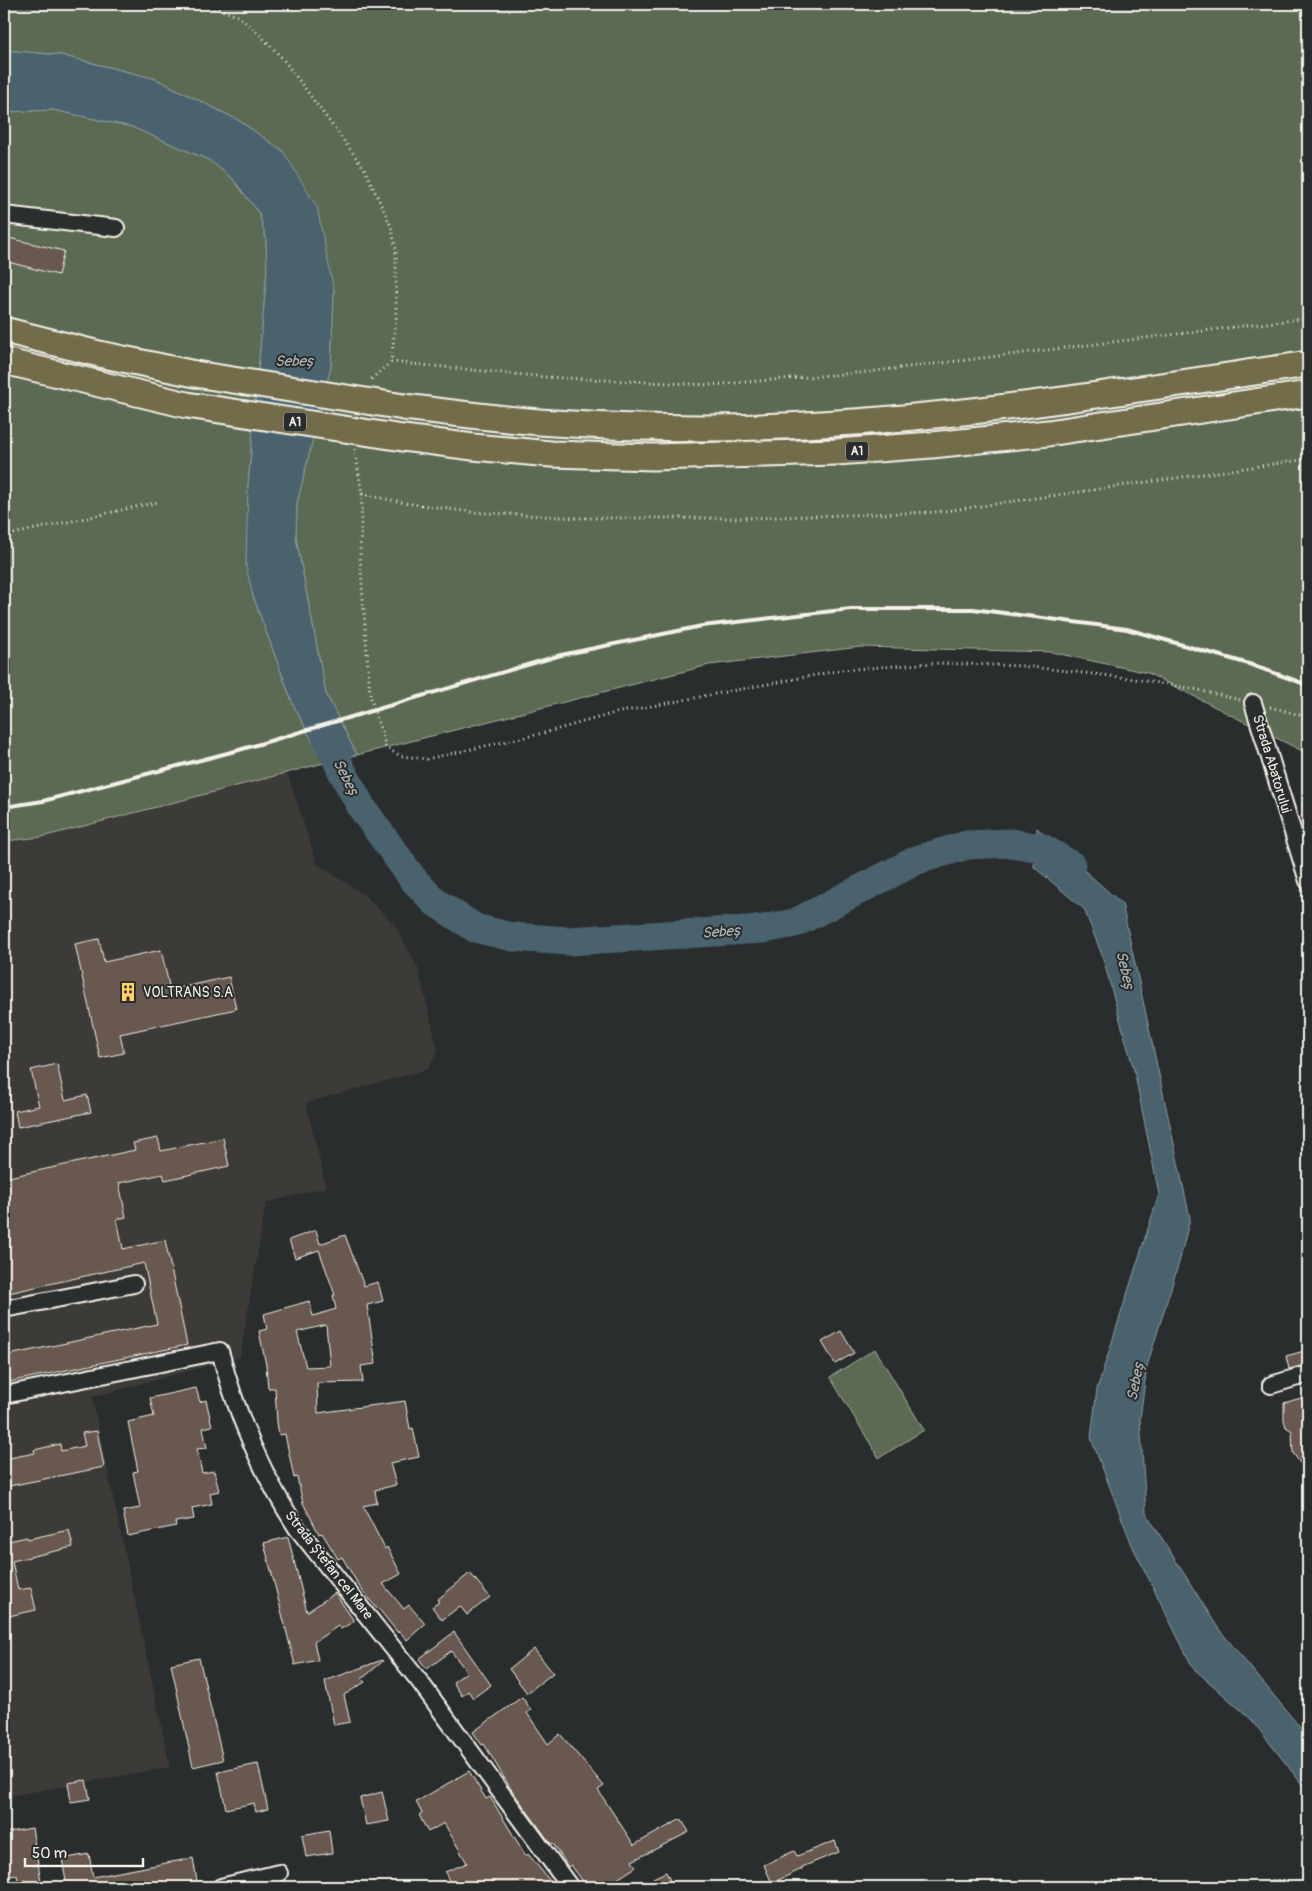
<svg xmlns="http://www.w3.org/2000/svg" width="1312" height="1891" font-family="Pangolin,sans-serif">
	<style>
		.built { fill: #3d3a38 }
		.green { fill: #5c6b53; stroke: #a8ae9e }
		.water { fill: #49626e; stroke: #8d9b9f }
		.lines { fill: none; stroke-linecap: round; stroke-linejoin: round }
		.river { stroke: #49626e; stroke-width: 29 }
		.building { fill: #685850; stroke: #f4f1e8; fill-rule: evenodd }
		.minor-casing { stroke: #f4f1e8; stroke-width: 20 }
		.highway-casing { stroke: #f4f1e8; stroke-width: 29 }
		.path { stroke: #f4f1e8; stroke-width: 3; stroke-dasharray: 1 4; stroke-linecap: butt }
		.minor { stroke: #2a2d2e; stroke-width: 16 }
		.highway { stroke: #736c4b; stroke-width: 25 }
		.rail { stroke: #f4f1e8; stroke-width: 4 }
		.highway-bridge-casing { stroke: #f4f1e8; stroke-width: 29; stroke-linecap: butt }
		.highway-bridge { stroke: #736c4b; stroke-width: 25 }
		.labels { text-anchor: middle; dominant-baseline: central; stroke-width: 4; stroke-linejoin: round; paint-order: stroke }
		.shield { fill: #2a2d2e; stroke: #b7b6b0; stroke-width: 1 }
		.shield-label { font-size: 12px; font-weight: bold; fill: #f4f1e8 }
		.street-label { font-size: 14px; fill: #f4f1e8; stroke: #2a2d2e }
		.poi-label { font-size: 14px; fill: #f4f1e8; stroke: #2a2d2e; text-anchor: start }
		.water-label { font-size: 15px; font-style: italic; fill: #b0b8b7; stroke: #2a2d2e }
	</style>
	<rect width="100%" height="100%" fill="#2a2d2e"/>
	<filter id="ink" filterUnits="userSpaceOnUse"><feTurbulence type="fractalNoise" baseFrequency=".02" numOctaves="2"/><feDisplacementMap in="SourceGraphic" scale="10" xChannelSelector="R" yChannelSelector="G"/><feConvolveMatrix kernelMatrix="1 2 1 2 8 2 1 2 1" color-interpolation-filters="sRGB"/></filter>
	<g filter="url(#ink)">
		<polygon class="built" points="287,772 317,864 363,894 395,925 418,968 438,1050 428,1069 306,1103 326,1187 266,1203 240,1357 92,1397 170,1767 4,1797 4,841 42,837"/>
		<g class="green">
			<polygon points="4,4 1308,4 1308,754 1148,673 1051,652 860,647 709,665 357,755 326,694 296,538 297,503 331,366 334,291 283,151 238,120 156,79 60,55 4,50"/>
			<polygon points="53,110 132,127 209,160 232,178 259,213 266,238 267,271 248,486 253,596 293,704 324,763 42,837 4,841 4,112"/>
			<polygon points="875,1349 924,1430 879,1458 830,1377"/>
		</g>
		<g class="water">
			<polygon points="4,50 60,55 156,79 238,120 283,151 317,207 334,291 331,366 297,503 296,538 326,694 357,755 324,763 293,704 253,596 246,566 248,486 267,271 266,238 259,213 232,178 209,160 132,127 53,110 4,112"/>
			<polygon points="1037,828 1122,904 1190,1218 1180,1259 1147,1366 1140,1418 1146,1513 1218,1628 1308,1737 1308,1792 1251,1719 1193,1668 1132,1545 1091,1438 1097,1389 1159,1194 1134,1070 1102,955 1084,909 1034,867"/>
		</g>
		<g class="lines">
			<polyline class="river" points="321,725 342,771 362,808 413,879 435,902 475,928 512,937 569,941 763,929 795,923 917,860 967,845 1010,843 1042,848 1071,865"/>
		</g>
		<g class="building">
			<polygon points="4,237 64,251 58,275 4,261"/>
			<polygon points="99,939 104,962 161,950 170,990 229,977 236,1009 120,1034 124,1053 100,1058 75,944"/>
			<polygon points="57,1064 65,1100 87,1095 91,1112 18,1127 15,1111 39,1106 31,1070"/>
			<polygon points="158,1138 161,1151 223,1138 229,1166 165,1180 163,1174 119,1183 126,1217 117,1219 123,1249 165,1240 187,1345 4,1383 4,1356 157,1324 144,1263 4,1294 4,1178 135,1150 133,1143"/>
			<path d="M316 1230 320 1244 345 1235 364 1286 378 1282 383 1301 367 1305 376 1364 361 1366 363 1382 317 1383 318 1413 405 1401 410 1429 413 1428 419 1457 390 1463 396 1485 375 1490 377 1503 363 1506 385 1549 387 1547 401 1574 383 1584 404 1609 409 1605 425 1624 407 1640 399 1631 398 1633 378 1608 377 1609 359 1586 342 1557 338 1559 322 1533 319 1534 303 1503 297 1477 294 1478 285 1434 279 1435 277 1422 275 1388H268L266 1365 259 1331 267 1329 264 1314 309 1301 313 1316 336 1309 333 1295H335L319 1250 295 1258 289 1240ZM326 1325 330 1366 306 1367 297 1332Z"/>
			<polygon points="841,1331 854,1353 835,1364 822,1342"/>
			<polygon points="1308,1350 1308,1364 1289,1369 1286,1356"/>
			<polygon points="196,1388 200,1402 206,1400 212,1426 203,1428 207,1448 197,1449 202,1473 214,1471 219,1491 210,1493 212,1504 192,1508 194,1519 175,1522 176,1526 128,1536 123,1511 140,1508 133,1472 138,1471 128,1422 154,1416 150,1398"/>
			<polygon points="1308,1396 1308,1474 1293,1453 1292,1431 1286,1427 1284,1420 1284,1403"/>
			<polygon points="97,1431 104,1467 4,1487 4,1459 35,1453 34,1450 60,1444 61,1451 85,1446 82,1433"/>
			<polygon points="69,1530 73,1547 12,1561 18,1590 31,1588 36,1610 4,1617 4,1542 27,1537 28,1539"/>
			<polygon points="288,1537 307,1612 335,1593 354,1621 341,1629 338,1626 314,1642 318,1660 295,1665 264,1543"/>
			<polygon points="470,1573 490,1597 467,1615 460,1606 442,1620 432,1607 439,1602 437,1600"/>
			<polygon points="454,1632 491,1685 473,1698 468,1691 462,1696 453,1682 467,1672 451,1651 427,1669 419,1659"/>
			<polygon points="534,1649 553,1673 527,1693 509,1669"/>
			<polygon points="199,1658 223,1760 193,1767 171,1664"/>
			<polygon points="382,1660 383,1661 362,1679 365,1682 344,1695 350,1722 334,1725 325,1681"/>
			<polygon points="522,1697 531,1710 527,1713 548,1744 560,1734 604,1786 598,1790 634,1845 681,1819 689,1832 632,1861 636,1867 605,1887 587,1887 571,1865 568,1867 553,1843 551,1844 509,1786 484,1744 482,1745 473,1732"/>
			<polygon points="258,1764 268,1809 256,1812 254,1803 226,1809 218,1772"/>
			<polygon points="469,1771 486,1799 490,1797 526,1856 528,1854 555,1887 452,1887 445,1872 467,1863 444,1823 428,1832 419,1815 422,1813 416,1802"/>
			<polygon points="86,1780 90,1799 71,1802 68,1783"/>
			<polygon points="382,1792 389,1821 366,1825 360,1798"/>
			<polygon points="32,1828 42,1887 27,1887 26,1880 18,1881 17,1875 4,1877 4,1833"/>
			<polygon points="329,1830 332,1853 306,1857 302,1835"/>
			<polygon points="835,1841 839,1852 802,1867 802,1869 772,1883 764,1865 794,1851 797,1856"/>
			<polygon points="89,1854 93,1877 193,1858 198,1887 67,1887 62,1859"/>
			<polygon points="666,1872 673,1887 658,1887 653,1878"/>
		</g>
		<g class="lines">
			<g class="minor-casing">
				<g id="minor">
					<polyline points="4,215 116,228"/>
					<polyline points="1253,703 1308,881"/>
					<polyline points="4,1309 134,1284"/>
					<polyline points="1271,1385 1308,1374"/>
					<path d="M4 1395 220 1351C236 1413 262 1474 297 1528L420 1682 570 1887"/>
					<polyline points="221,1887 279,1873"/>
				</g>
			</g>
			<g class="highway-casing">
				<g id="highway">
					<polyline points="4,330 99,354 195,374"/>
					<polyline points="4,361 187,405"/>
					<path d="M404 407C454 413 504 420 554 423 647 429 743 430 837 423 995 413 1152 387 1308 364"/>
					<polyline points="403,438 473,447 551,454 653,457 836,452 932,445 1048,433 1308,394"/>
				</g>
			</g>
			<g class="path">
				<polyline points="204,4 238,16 259,34 283,59 364,168 391,226 396,249 396,318 391,362 369,381"/>
				<polyline points="391,362 545,377 710,385 868,372 1308,318"/>
				<polyline points="355,449 362,494 360,556 370,695 386,748 401,756 427,759 548,732 615,713 842,670 933,663 1023,666 1128,678 1194,689 1240,700"/>
				<polyline points="362,494 406,503 470,512 578,518 748,518 939,512 1308,459"/>
				<polyline points="4,536 158,502"/>
				<polyline points="1270,707 1308,717"/>
			</g>
			<use href="#minor" class="minor"/>
			<use href="#highway" class="highway"/>
			<polyline class="rail" points="4,807 43,801 239,750 561,655 702,626 851,609 973,609 1127,629 1249,664 1308,685"/>
			<g class="highway-bridge-casing">
				<g id="highway-bridge">
					<polyline points="195,374 404,407"/>
					<polyline points="187,405 403,438"/>
				</g>
			</g>
			<use href="#highway-bridge" class="highway-bridge"/>
		</g>
	</g>
	<defs>
		<g id="building-bare" transform="scale(1.5)"><path d="M-4-6H4V6H1V3H-1V6H-4ZM-2.5-4.3h1.7v1.8h-1.7ZM.8-4.3h1.7v1.8H.8ZM-2.5-1h1.7V.8h-1.7ZM.8-1h1.7V.8H.8Z" fill="#ffd166" stroke="#2a2d2e" stroke-width="2.5" paint-order="stroke"/></g>
	</defs>
	<g fill-rule="evenodd">
		<use href="#building-bare" x="128" y="992"/>
	</g>
	<g class="labels">
		<g class="shield">
			<rect x="284" y="412.5" width="22" height="19" rx="4"/>
			<rect x="846" y="441.5" width="22" height="19" rx="4"/>
		</g>
		<g class="shield-label">
			<text x="295" y="422">A1</text>
			<text x="857" y="451">A1</text>
		</g>
		<g class="street-label">
			<text transform="translate(1272 764) rotate(73)">Strada Abatorului</text>
			<text transform="translate(329 1565) rotate(52)">Strada Ștefan cel Mare</text>
		</g>
		<g class="poi-label">
			<text x="143" y="992">VOLTRANS S.A</text>
		</g>
		<g class="water-label">
			<text x="295" y="361">Sebeș</text>
			<text transform="translate(346 778) rotate(63)">Sebeș</text>
			<text transform="translate(722 932) rotate(-4)">Sebeș</text>
			<text transform="translate(1125 971) rotate(77)">Sebeș</text>
			<text transform="translate(1136 1381) rotate(-79)">Sebeș</text>
		</g>
	</g>
	<rect width="1312" height="1891" fill="none" stroke="#2a2d2e" stroke-width="20"/>
	<rect x="10" y="10" width="1292" height="1871" fill="none" stroke="#f4f1e8" stroke-width="2" filter="url(#ink)"/>
	<path d="M25 1858v8h118v-8" fill="none" stroke="#f4f1e8" stroke-width="2.5"/>
	<text x="32" y="1858" font-size="15" fill="#f4f1e8" stroke="#2a2d2e" stroke-width="4" paint-order="stroke">50 m</text>
</svg>
